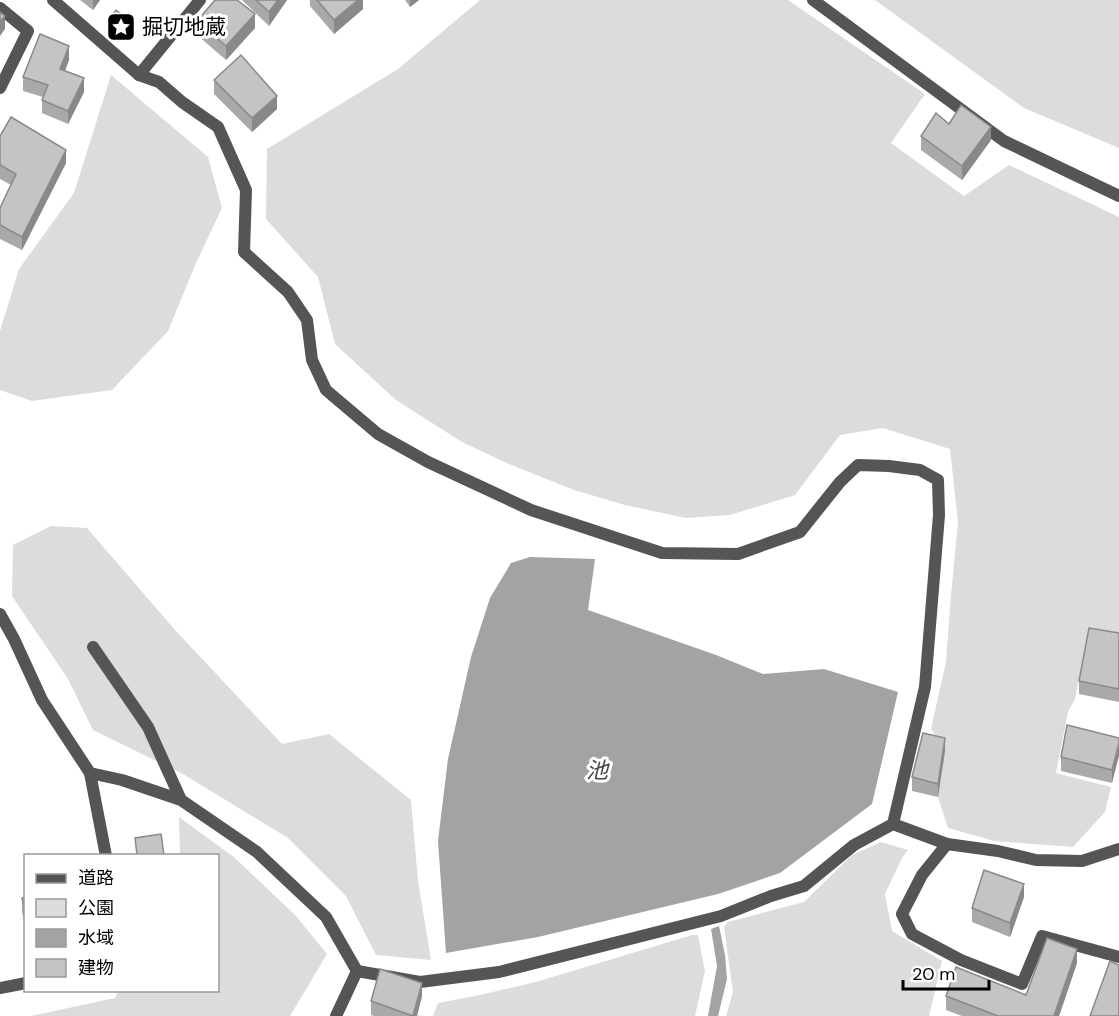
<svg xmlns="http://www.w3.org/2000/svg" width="1119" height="1016" font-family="'DM Sans','Noto Sans JP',sans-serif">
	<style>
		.green { fill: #dcdcdc }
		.water { fill: #a3a3a3 }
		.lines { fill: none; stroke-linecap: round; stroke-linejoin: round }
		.street { stroke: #555; stroke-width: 12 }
		.wall { fill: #a9a9a9 }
		.shaded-wall { fill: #898989 }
		.building { fill: #c4c4c4; stroke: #898989; stroke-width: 1.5 }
		.labels { text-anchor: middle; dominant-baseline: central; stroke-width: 6; stroke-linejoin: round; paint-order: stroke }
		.poi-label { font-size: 21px; fill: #000; stroke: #fff; text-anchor: start }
		.water-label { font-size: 22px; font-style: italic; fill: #444; stroke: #fff }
	</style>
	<rect width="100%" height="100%" fill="#fff"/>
	<g class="green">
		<polygon points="480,0 788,0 925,94 891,143 964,196 1009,165 1119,217 1119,641 1087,636 1075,699 1068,712 1056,773 1111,787 1105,812 1073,847 994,841 948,828 938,797 945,751 931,729 946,662 951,595 958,523 950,449 883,428 840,435 795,495 730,515 686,518 625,505 574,490 509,464 462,442 396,400 335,344 318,277 266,219 267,149 398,69"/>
		<polygon points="875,0 1119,0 1119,148 1024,108"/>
		<polygon points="111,75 208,157 222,208 196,263 168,331 112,390 32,401 0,390 0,331 19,269 74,193"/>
		<polygon points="51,526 87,528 175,630 282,744 329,734 411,800 418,881 431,960 376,955 346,896 288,838 183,774 93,730 68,679 12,596 13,545"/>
		<polygon points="179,817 235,858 296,916 327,954 290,1016 31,1016 115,998 118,991 218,990 218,856 180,855"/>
		<polygon points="881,842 908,850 902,858 885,894 892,931 942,961 929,1016 726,1016 733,992 724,927 728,922 804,902 852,855"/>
		<polygon points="692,935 698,935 705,971 695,1016 433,1016 438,1003 475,996 536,982"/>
	</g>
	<g class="water">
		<polygon points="530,557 595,559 588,610 716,655 763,674 824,669 898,692 872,804 780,873 718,894 538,937 446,953 438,841 448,759 471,657 490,598 511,563"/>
		<polygon points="719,926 725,955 727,979 718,1016 708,1016 717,966 711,929"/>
	</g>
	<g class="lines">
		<g class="street">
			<polyline points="53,0 139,75 159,82 182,102 218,127 246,190 244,252 288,292 307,320 312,360 326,390 378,434 428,462 531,510 662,553 738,554 800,532 840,482 858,465 889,466 920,470 938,480 939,515 925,687 893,824"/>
			<polyline points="813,0 1004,141 1119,196"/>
			<polyline points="0,8 28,31 0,88"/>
			<polyline points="139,75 200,0"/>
			<polyline points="0,614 14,639 42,700 90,773 106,856"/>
			<polyline points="93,647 148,727 181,800"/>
			<polyline points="90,773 122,780 181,800 257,852 326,917 357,971 420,982 499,972 721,916 771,896 804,886 854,845 893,824 947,844 998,851 1036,860 1082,861 1119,849"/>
			<polyline points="947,844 922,875 902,914 912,934 961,960 1022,984 1042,936 1119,957"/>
			<polyline points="0,988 26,983"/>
			<polyline points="336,1016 357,971"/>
		</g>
	</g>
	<g class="wall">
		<polygon points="80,0 100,0 93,10"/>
		<polygon points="242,0 287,0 269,26"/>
		<polygon points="310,0 363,0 363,9 334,34 310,6"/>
		<polygon points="405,0 419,0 410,7"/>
		<polygon points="110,19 133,30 126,38 110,26"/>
		<polygon points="197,21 255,28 226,60 197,35"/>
		<polygon points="69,60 65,71 84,92 68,124 42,113 42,100 43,97 23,91 23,77"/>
		<polygon points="214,80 277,109 252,132 214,94"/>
		<polygon points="949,124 991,140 962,180 921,150 921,136"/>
		<polygon points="0,136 66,163 22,250 0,239 0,208 11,185 0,179"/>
		<polygon points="1119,633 1119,702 1079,694 1079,681"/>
		<polygon points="1119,738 1112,783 1061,771 1061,757"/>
		<polygon points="945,751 938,797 912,791 912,777"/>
		<polygon points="1024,897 1010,937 972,922 972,908"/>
		<polygon points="22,898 26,898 26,929 22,912"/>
		<polygon points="1077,963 1059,1016 962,1016 946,1010 946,996 1026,995"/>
		<polygon points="422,996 417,1016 374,1016 371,1015 371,1001"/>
	</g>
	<g class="shaded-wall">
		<polygon points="93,0 100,0 93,10"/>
		<polygon points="278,0 287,0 269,26 269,12"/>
		<polygon points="358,0 363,0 363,9 334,34 334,20"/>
		<polygon points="410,0 419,0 410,7"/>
		<polygon points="255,14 255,28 226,60 226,46"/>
		<polygon points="5,16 5,29 0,36 0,22"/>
		<polygon points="133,23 133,30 126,38 126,31"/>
		<polygon points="69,46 69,60 60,83 60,69"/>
		<polygon points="84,78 84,92 68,124 68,111"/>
		<polygon points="277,96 277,109 252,132 252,118"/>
		<polygon points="991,127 991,140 962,180 962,166"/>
		<polygon points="66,150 66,163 22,250 22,237"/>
		<polygon points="945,738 945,751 938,797 938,784"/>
		<polygon points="1119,743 1119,756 1112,783 1112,770"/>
		<polygon points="1024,884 1024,897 1010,937 1010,923"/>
		<polygon points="1077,949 1077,963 1059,1016 1054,1016"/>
		<polygon points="422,983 422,996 417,1016 413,1016"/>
	</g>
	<g class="building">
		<polygon points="215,0 237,0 255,14 226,46 197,21"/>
		<polygon points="256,0 278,0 269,12"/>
		<polygon points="317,0 358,0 334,20"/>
		<polygon points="116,10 133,23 126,31 110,19"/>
		<polygon points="0,12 5,16 0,22"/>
		<polygon points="40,34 69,46 60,69 84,78 68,111 42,100 48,85 23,77"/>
		<polygon points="241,55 277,96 252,118 214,80"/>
		<polygon points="961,105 991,127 962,166 921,136 936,113 949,124"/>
		<polygon points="11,117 66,150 22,237 0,225 0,208 16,174 0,165 0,136"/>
		<polygon points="1089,628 1119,633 1119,689 1079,681"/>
		<polygon points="1067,725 1119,738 1119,743 1112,770 1061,757"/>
		<polygon points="923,733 945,738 938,784 912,777"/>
		<polygon points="161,834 164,855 137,855 135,838"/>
		<polygon points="984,870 1024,884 1010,923 972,908"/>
		<polygon points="22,898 26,898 26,915"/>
		<polygon points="1047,938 1077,949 1054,1016 998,1016 946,996 956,967 1026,995"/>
		<polygon points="1110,961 1119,965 1119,1016 1090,1016"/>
		<polygon points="380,969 422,983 413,1016 371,1001"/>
	</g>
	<defs>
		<g id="sight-square" transform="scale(1.5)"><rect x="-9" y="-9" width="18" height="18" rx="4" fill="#000" stroke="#fff"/><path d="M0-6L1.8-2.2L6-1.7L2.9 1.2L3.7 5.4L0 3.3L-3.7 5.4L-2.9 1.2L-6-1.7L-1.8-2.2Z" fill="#fff"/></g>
	</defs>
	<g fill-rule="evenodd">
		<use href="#sight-square" x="121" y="27"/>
	</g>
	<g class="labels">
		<g class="poi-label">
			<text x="142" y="27">掘切地蔵</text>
		</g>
		<g class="water-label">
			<text x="597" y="770">池</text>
		</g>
	</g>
	<rect x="24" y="854" width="195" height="138" fill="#ffffff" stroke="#999999" stroke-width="1.5"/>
	<rect x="36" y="874" width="30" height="9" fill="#555555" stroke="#999999" stroke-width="1.5"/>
	<text x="78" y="884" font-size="18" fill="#000000">道路</text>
	<rect x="36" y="899" width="30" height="18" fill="#dcdcdc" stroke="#999999" stroke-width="1.5"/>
	<text x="78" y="914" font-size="18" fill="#000000">公園</text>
	<rect x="36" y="929" width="30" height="18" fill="#a3a3a3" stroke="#999999" stroke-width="1.5"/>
	<text x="78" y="944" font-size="18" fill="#000000">水域</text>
	<rect x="36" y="959" width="30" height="18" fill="#c4c4c4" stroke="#999999" stroke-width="1.5"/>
	<text x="78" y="974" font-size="18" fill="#000000">建物</text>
	<path d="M903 980v9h86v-9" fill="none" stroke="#000000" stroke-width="3"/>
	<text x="912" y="980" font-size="18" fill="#000000" stroke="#ffffff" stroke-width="4.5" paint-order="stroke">20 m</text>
</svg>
